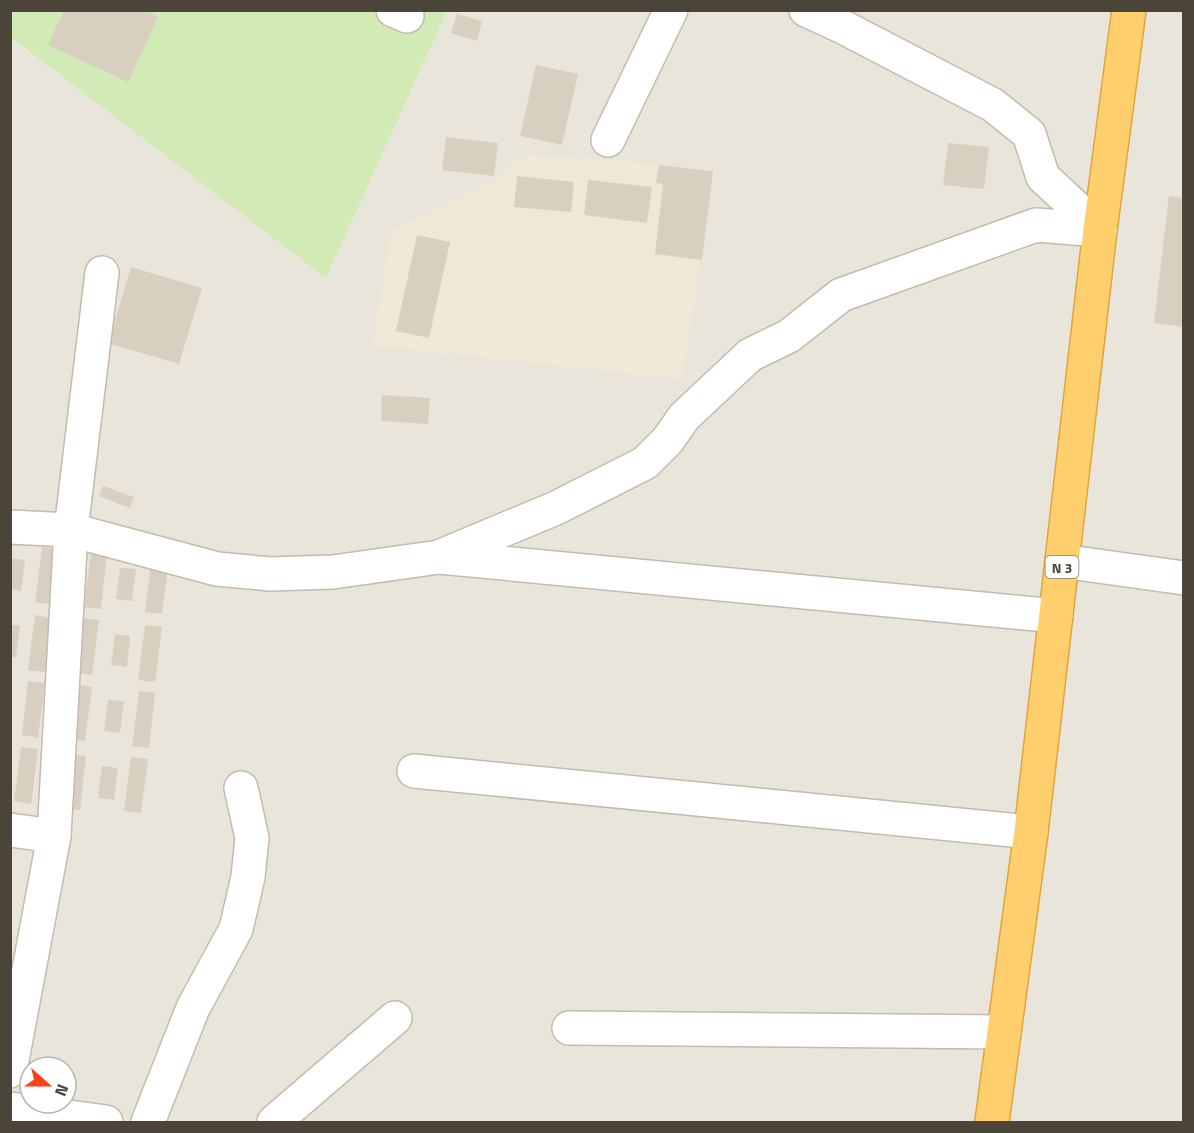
<svg xmlns="http://www.w3.org/2000/svg" width="1194" height="1133" font-family="'Titillium Web',sans-serif">
	<style>
		.residential { fill: #eae5da; fill-rule: evenodd }
		.education { fill: #efe8d6 }
		.green { fill: #d2eab5 }
		.building { fill: #d8cfc1 }
		.lines { fill: none; stroke-linecap: round; stroke-linejoin: round }
		.minor-casing { stroke: #c2bbae; stroke-width: 36 }
		.highway-casing { stroke: #e0a43c; stroke-width: 36 }
		.minor { stroke: #fff; stroke-width: 33 }
		.highway { stroke: #ffcf6e; stroke-width: 33 }
		.labels { text-anchor: middle; dominant-baseline: central; stroke-width: 4.5; stroke-linejoin: round; paint-order: stroke }
		.shield { fill: #fff; stroke: #817c74; stroke-width: 1.5 }
		.shield-label { font-size: 14px; font-weight: bold; fill: #4b4439 }
	</style>
	<rect width="100%" height="100%" fill="#f6f3ec"/>
	<path class="residential" d="M447 11H1183V1122H11L10 38 326 277ZM30 1067H66V1103H30Z"/>
	<polygon class="education" points="525,154 711,169 694,301 682,379 373,345 391,231 500,178"/>
	<polygon class="green" points="10,11 447,11 326,278 11,38"/>
	<g class="building">
		<polygon points="64,10 145,10 158,17 128,82 48,45"/>
		<polygon points="457,14 482,21 477,41 451,33"/>
		<polygon points="536,65 578,74 562,145 520,136"/>
		<polygon points="446,137 498,143 494,176 442,170"/>
		<polygon points="948,143 989,147 984,189 943,185"/>
		<polygon points="659,165 713,171 702,260 655,254 663,184 656,183"/>
		<polygon points="517,176 574,182 571,212 514,207"/>
		<polygon points="588,180 652,187 647,223 584,215"/>
		<polygon points="1169,196 1184,198 1184,327 1154,323"/>
		<polygon points="417,235 450,242 429,338 396,331"/>
		<polygon points="131,267 202,288 179,364 108,343"/>
		<polygon points="382,395 430,398 428,424 381,421"/>
		<polygon points="103,486 134,497 130,508 99,496"/>
		<polygon points="42,547 58,549 52,604 35,602"/>
		<polygon points="91,552 107,554 101,609 84,607"/>
		<polygon points="152,557 169,559 162,614 145,612"/>
		<polygon points="10,558 25,560 21,591 10,589"/>
		<polygon points="120,568 136,569 132,601 116,599"/>
		<polygon points="35,615 51,618 45,672 28,670"/>
		<polygon points="83,618 99,620 92,675 76,673"/>
		<polygon points="10,625 20,626 16,657 10,657"/>
		<polygon points="145,625 162,627 155,682 138,680"/>
		<polygon points="115,634 130,636 127,667 111,665"/>
		<polygon points="28,681 45,683 38,738 22,735"/>
		<polygon points="75,684 92,687 85,741 69,739"/>
		<polygon points="139,691 155,693 149,748 132,746"/>
		<polygon points="108,700 124,701 120,733 104,731"/>
		<polygon points="21,747 38,749 31,804 14,801"/>
		<polygon points="70,754 86,756 80,810 63,809"/>
		<polygon points="131,757 148,759 141,813 124,811"/>
		<polygon points="102,766 118,768 114,800 98,798"/>
	</g>
	<g class="lines">
		<g class="minor-casing">
			<g id="minor">
				<polyline points="393,10 407,16"/>
				<polyline points="806,10 843,27 993,105 1029,134 1043,177 1100,230"/>
				<polyline points="608,140 671,10"/>
				<polyline points="10,527 71,530 217,569 270,574 333,572 439,557 1056,616"/>
				<polyline points="441,556 556,508 645,463 668,440 684,417 750,355 789,336 841,295 1036,225 1100,230"/>
				<polyline points="1062,561 1184,578"/>
				<polyline points="414,771 1031,832"/>
				<polyline points="10,830 54,836"/>
				<polyline points="569,1028 1004,1032"/>
				<polyline points="10,1071 54,836 71,530 102,273"/>
				<polyline points="10,1109 106,1122"/>
				<polyline points="148,1122 193,1008 236,929 248,877 252,838 241,788"/>
				<polyline points="274,1122 395,1018"/>
			</g>
		</g>
		<g class="highway-casing">
			<polyline id="highway" points="992,1122 1031,832 1100,230 1129,10"/>
		</g>
		<use href="#minor" class="minor"/>
		<use href="#highway" class="highway"/>
	</g>
	<g class="labels">
		<rect class="shield" x="1045.5" y="556" width="33" height="22" rx="4.5"/>
		<g class="shield-label">
			<text x="1062" y="567">N 3</text>
		</g>
	</g>
	<rect width="1194" height="1133" fill="none" stroke="#4b4439" stroke-width="24"/>
	<g transform="translate(48 1085) rotate(111)"><circle r="28" fill="#ffffff" stroke="#b7b4b0" stroke-width="1.5"/>
	<path d="M0-4.5L10 22L0 15L-10 22Z" fill="#fc3f1d"/>
	<text y="-9" font-size="16" font-weight="bold" text-anchor="middle" fill="#4b4439">N</text>
	</g>
</svg>
